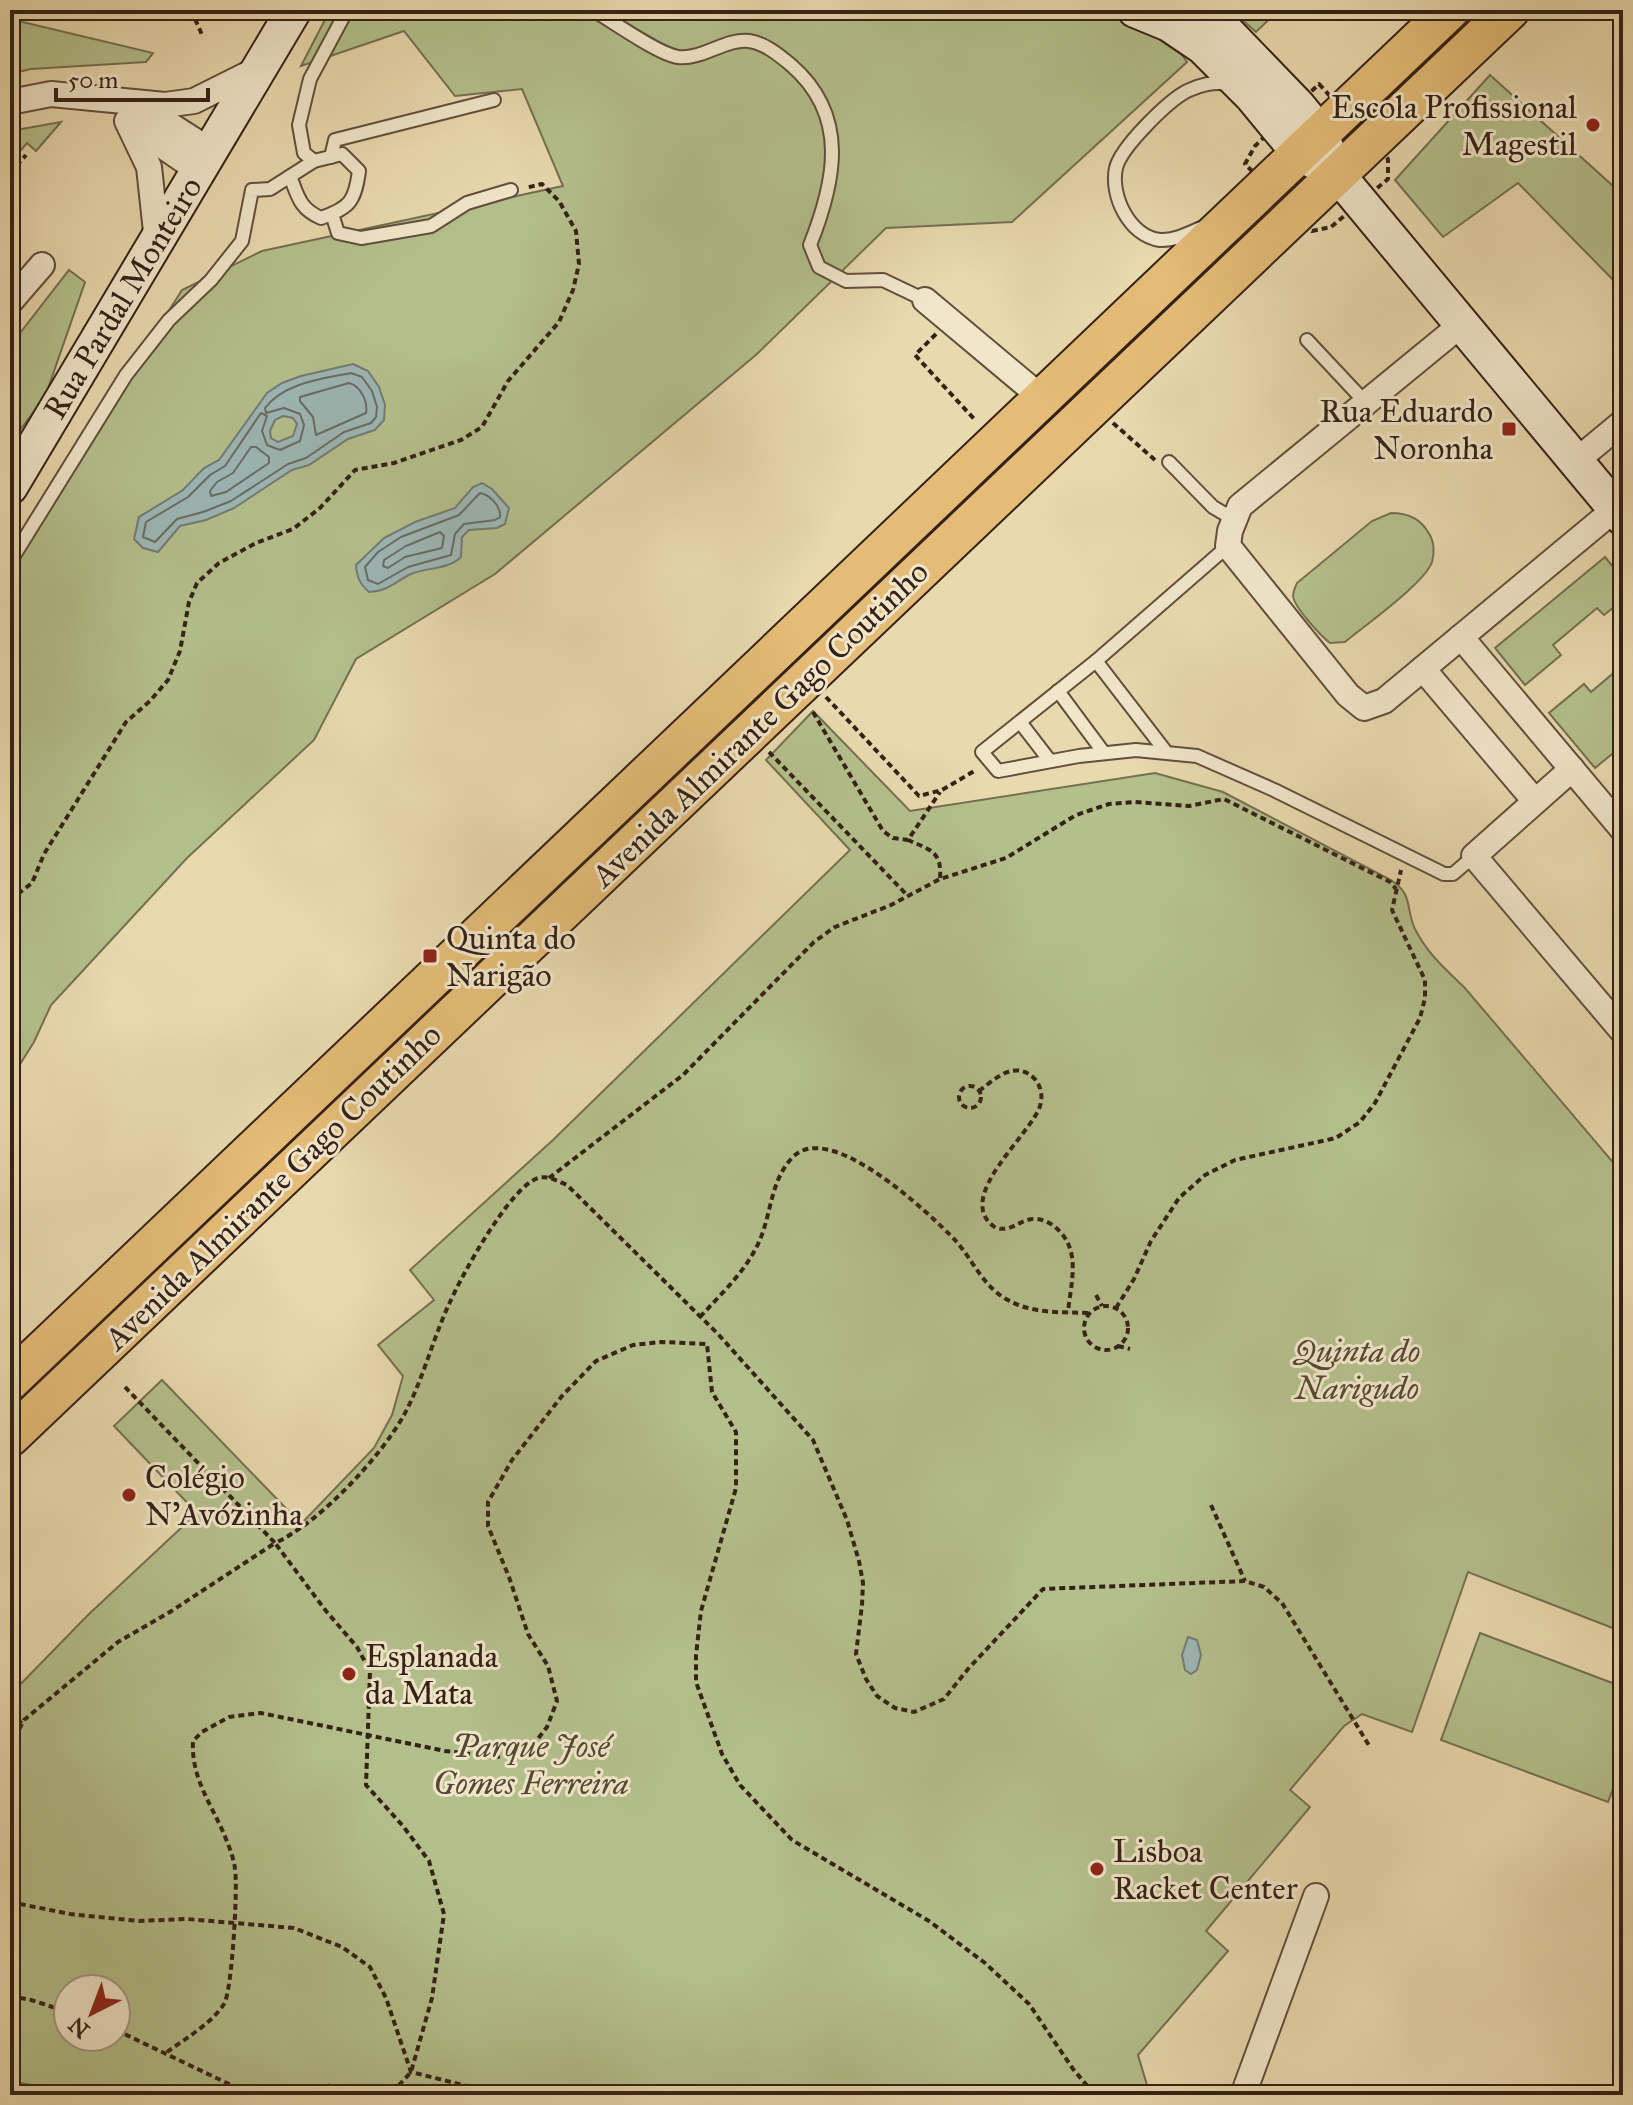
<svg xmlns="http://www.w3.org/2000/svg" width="1633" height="2105" font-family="'IM FELL Great Primer',serif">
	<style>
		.green { fill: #b4c08c; stroke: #747052; stroke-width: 2; fill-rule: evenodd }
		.water { fill: #9db7b6; stroke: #737b76; stroke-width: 2; fill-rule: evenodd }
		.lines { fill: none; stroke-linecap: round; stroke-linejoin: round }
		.shore { stroke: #686c66; stroke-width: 2 }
		.lane-casing { stroke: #614f3d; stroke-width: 16 }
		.street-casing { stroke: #614f3d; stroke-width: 28 }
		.secondary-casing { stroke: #342117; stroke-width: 38 }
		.primary-casing { stroke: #342117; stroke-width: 42 }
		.path { stroke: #342117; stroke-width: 4; stroke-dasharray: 6 4; stroke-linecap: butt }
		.lane { stroke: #f1e6ca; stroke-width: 12 }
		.street { stroke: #f1e6ca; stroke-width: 24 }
		.secondary { stroke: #f1e6ca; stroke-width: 34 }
		.primary { stroke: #e4bc77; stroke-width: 38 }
		.poi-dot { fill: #8f2418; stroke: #f1e6ca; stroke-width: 3 }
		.labels { text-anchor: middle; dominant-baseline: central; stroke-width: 6; stroke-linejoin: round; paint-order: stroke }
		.poi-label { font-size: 32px; fill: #342117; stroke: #f1e6ca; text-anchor: start }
		.street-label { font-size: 32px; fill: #342117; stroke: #f1e6ca }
		.park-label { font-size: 32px; font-style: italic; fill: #544934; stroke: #f1e6ca }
	</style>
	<rect width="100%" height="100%" fill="#e9d9ae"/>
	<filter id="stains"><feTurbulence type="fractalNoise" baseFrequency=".0025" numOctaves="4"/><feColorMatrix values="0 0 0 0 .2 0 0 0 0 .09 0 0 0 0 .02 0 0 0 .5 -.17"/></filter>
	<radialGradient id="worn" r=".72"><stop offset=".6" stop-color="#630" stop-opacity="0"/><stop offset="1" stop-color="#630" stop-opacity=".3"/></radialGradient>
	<g class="green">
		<polygon points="330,10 1099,10 1131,20 1182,55 1187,62 1012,222 886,228 757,354 495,574 356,659 314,740 187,858 51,1005 34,1042 10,1080 10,561 182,290 262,251 563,186 522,89 455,96 404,31 301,66"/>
		<polygon points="1231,10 1279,10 1256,32"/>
		<polygon points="1468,10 1490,10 1389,107 1379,96"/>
		<polygon points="10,19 153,53 146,62 31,69 10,74"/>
		<polygon points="1490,75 1623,195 1623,290 1518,183 1443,237 1395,180"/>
		<polygon points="61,122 36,151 27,143 10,163 10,131"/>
		<polygon points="1258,213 1266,221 524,928 520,923 527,910"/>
		<polygon points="69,270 85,282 45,397 10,443 10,346"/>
		<path d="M1391 513C1406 513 1420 518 1428 532 1434 540 1435 552 1432 562 1425 583 1364 626 1345 642L1330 643C1321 636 1294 607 1293 596 1293 591 1295 588 1297 583L1372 521Z"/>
		<polygon points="1605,557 1623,579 1623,600 1604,615 1597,608 1553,645 1561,655 1525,685 1495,648"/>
		<polygon points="1623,665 1623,745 1595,768 1549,713 1584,684 1591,692"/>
		<path d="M813 711 910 811 1155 773 1223 792 1391 880C1414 895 1405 908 1415 929 1427 953 1445 969 1464 987L1623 1174V1632L1468 1572 1412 1732 1362 1714 1344 1726 1290 1790 1310 1807 1206 1931 1228 1951 1138 2055 1150 2095H84L10 2081V1695L88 1615 197 1513 114 1426 162 1380 301 1524 374 1448 392 1415 403 1376 378 1345 434 1300 410 1270 553 1140 850 850 766 760ZM68 1989H116V2037H68Z"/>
		<polygon points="340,1087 343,1090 332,1110 10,1418 10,1401"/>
		<polygon points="1480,1633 1623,1687 1623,1763 1608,1802 1441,1740"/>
	</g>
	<g class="water">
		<path d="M353 364 368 371 379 387 385 405 384 420 375 430 348 439 309 465 292 470 234 508 206 520 180 526 158 552 143 548 134 539 139 517 183 490 204 468 219 460 267 393 282 383 301 376ZM283 416 293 418 297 424 293 436 278 442 271 438 270 431 275 420Z"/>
		<path d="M482 483 492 489 509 508 505 524 497 528 469 530 462 537 461 557C448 570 427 567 411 574 396 581 387 592 369 592 360 584 357 578 356 565L384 538 415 522 455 508 473 487Z"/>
		<polygon points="1188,1637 1197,1640 1201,1655 1197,1670 1191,1674 1185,1670 1182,1655"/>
	</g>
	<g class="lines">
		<g class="shore">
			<path d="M351 373 362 377 372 391 377 407 376 417 371 423 344 432 306 458 288 464 231 501 203 512 177 519 155 542 143 537 146 522 188 497 210 475 225 466 261 413 267 416 262 431 267 445 280 450 300 441 304 425 300 414 284 408 266 413 265 408C284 383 321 379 351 373Z"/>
			<path d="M349 383C361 386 368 402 366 413L316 435 313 417 300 401V397Z"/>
			<polygon points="251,447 256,447 269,457 269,463 226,492 211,496 210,491 217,482 233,473"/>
			<path d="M480 493C490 495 501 506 500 517L495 520 464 524 455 534 451 555 408 567 378 584 368 580 365 567 378 552 401 537 459 515Z"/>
			<polygon points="440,532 444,536 442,548 405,557 388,568 383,566 384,560 406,546"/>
		</g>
		<g class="lane-casing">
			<g id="lane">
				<path d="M593 10C612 21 658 54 678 57 702 60 726 38 749 41 765 43 780 56 791 65 850 116 835 182 810 245L819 267 846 281 883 280 925 300"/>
				<polyline points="331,157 335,140 494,100"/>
				<polyline points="314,161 304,153 299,125 310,79 347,10"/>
				<polyline points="332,214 338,233 361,238 431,226 467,203 511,190"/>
				<path d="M1201 228C1189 233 1174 241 1160 240 1129 236 1110 195 1116 168 1121 147 1168 101 1187 91 1199 85 1215 81 1228 84"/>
				<polyline points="1307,340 1366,403"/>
				<polyline points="1169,462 1213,507 1235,520"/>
				<polyline points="1228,546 1096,661 982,752 998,771 1079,756 1136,750 1197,756 1274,790 1444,874 1453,874 1474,856"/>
				<path d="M10 562 126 375 169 320 211 280 242 241 252 190 270 189 314 161 342 154 359 171C355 201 350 208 321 218 300 209 298 197 290 176"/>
				<polyline points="1096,661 1166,752"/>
				<polyline points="1058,691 1104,753"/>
				<polyline points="1020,722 1050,761"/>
			</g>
		</g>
		<g class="street-casing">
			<g id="street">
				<polyline points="10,102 51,94 165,105 194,101 258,69"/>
				<polyline points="139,105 211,151"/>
				<polyline points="127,121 149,167 157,241"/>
				<polyline points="128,122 199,171"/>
				<polyline points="925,300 1042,398"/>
				<polyline points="10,302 42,265"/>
				<polyline points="1462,324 1240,506 1230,531 1228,546 1348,695 1364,708 1384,701 1615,509"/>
				<polyline points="1576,461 1623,422"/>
				<polyline points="1461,637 1623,830"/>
				<polyline points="1423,669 1534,800"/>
				<polyline points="1572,769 1474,856 1623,1032"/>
				<polyline points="1243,2095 1316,1896"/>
			</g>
		</g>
		<g class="secondary-casing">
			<g id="secondary">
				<polyline points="1135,10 1169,24 1203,47 1251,95 1299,153 1323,166"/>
				<polyline points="1199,10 1217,22 1298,106 1320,133 1337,174 1623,518"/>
				<polyline points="10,487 294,10"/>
			</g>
		</g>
		<g class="primary-casing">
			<g id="primary">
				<polyline points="10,1381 1450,10"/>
				<polyline points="10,1437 1510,10"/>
			</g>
		</g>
		<g class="path">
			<polyline points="191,10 203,37"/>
			<polygon points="1319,84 1388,159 1388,179 1331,227 1312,231 1245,164 1255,146"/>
			<polyline points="10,173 26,155"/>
			<polyline points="936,334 915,355 976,421"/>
			<polyline points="1113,423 1155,460"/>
			<polyline points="10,526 21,511"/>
			<polyline points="826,697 919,796 942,790 976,770"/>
			<polyline points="813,712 883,831 893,838 908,840"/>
			<polyline points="769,752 907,895"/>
			<path d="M940 878C942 851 930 850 908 840L940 792"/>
			<polyline points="10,900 32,883 44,854 126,722 150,701 168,680 180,651 189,602 197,583 219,563 256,543 293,529 320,508 355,470 394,463 461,440 482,427 508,381 559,322 573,290 579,264 576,231 559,201 542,184 525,188"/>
			<circle cx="970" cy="1097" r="11"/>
			<path d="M979 1091C987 1085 996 1077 1005 1073 1027 1063 1047 1084 1040 1106 1031 1135 951 1199 996 1228 1011 1232 1018 1221 1032 1219 1040 1218 1049 1222 1055 1227 1082 1249 1071 1282 1068 1312"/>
			<polyline points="549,1178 683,1075 814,942 835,927 891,905 940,879 1006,858 1076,815 1109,804 1135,802 1189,806 1224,799 1390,882 1396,889"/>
			<polyline points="1096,1295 1102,1306"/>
			<circle cx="1106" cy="1328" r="22"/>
			<polyline points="1116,1308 1134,1279 1151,1241 1179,1198 1205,1175 1235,1160 1336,1138 1360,1122 1375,1103 1420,1018 1425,998 1425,980 1392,910 1401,870"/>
			<path d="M700 1317C720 1295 744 1273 757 1246 772 1217 769 1181 793 1157 830 1119 930 1214 955 1240 973 1260 982 1285 1006 1299 1031 1314 1061 1312 1089 1313"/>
			<polyline points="1118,1346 1130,1349"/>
			<path d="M125 1387 275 1543C319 1523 380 1458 404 1415 423 1380 433 1338 450 1302 462 1275 510 1187 538 1178 548 1175 557 1181 567 1185L718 1334 813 1440 847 1520 859 1561 863 1583 862 1605 856 1654 866 1679 877 1696 895 1708 914 1712 944 1699 968 1669 1043 1589 1245 1581 1264 1587 1282 1603 1370 1747"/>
			<polyline points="1211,1505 1245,1581"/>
			<polyline points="10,1727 22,1721"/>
			<polyline points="10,1747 24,1720 118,1642 170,1612 275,1543 326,1611 357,1647 370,1671 366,1785 403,1826 429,1861 444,1914 432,1998 411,2072 390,2095"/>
			<polyline points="10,1902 70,1914 139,1921 187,1919 294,1928 342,1947 370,1967 386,1998 411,2072 503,2095"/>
			<polyline points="10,1996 31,2000 68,2012"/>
			<polyline points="116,2030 252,2095"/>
			<path d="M167 2052C186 2038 211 2024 224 2004 232 1992 238 1887 235 1869 234 1858 228 1844 224 1834 210 1802 191 1777 193 1741L202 1732 229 1717 261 1713 445 1751 497 1757 533 1745 547 1727 557 1701 548 1666 528 1634 509 1577 488 1526V1502L512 1460 562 1396 596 1361 633 1345 661 1342 707 1344 712 1392 736 1432V1488L701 1611 696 1655V1682L722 1754 740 1785 792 1840 929 1921 985 1963 1029 2004 1073 2069 1095 2095"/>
			<polyline points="10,2084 72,2095"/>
			<polyline points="327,2095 330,2084"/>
		</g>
		<use href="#lane" class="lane"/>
		<use href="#street" class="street"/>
		<use href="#secondary" class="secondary"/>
		<use href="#primary" class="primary"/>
	</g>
	<g class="poi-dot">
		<circle cx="1593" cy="125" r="8"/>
		<rect x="1501" y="421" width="16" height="16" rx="4"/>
		<rect x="422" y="948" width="16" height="16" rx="4"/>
		<circle cx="129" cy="1495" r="8"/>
		<circle cx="349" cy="1674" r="8"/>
		<circle cx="1097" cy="1869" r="8"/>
	</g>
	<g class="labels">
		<g class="poi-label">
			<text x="1577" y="107" text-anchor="end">Escola Profissional<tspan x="1577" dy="37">Magestil</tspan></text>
			<text x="1493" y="411" text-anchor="end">Rua Eduardo<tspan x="1493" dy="37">Noronha</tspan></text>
			<text x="446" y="938">Quinta do<tspan x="446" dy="37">Narigão</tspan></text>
			<text x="145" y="1477">Colégio<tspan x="145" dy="37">N'Avózinha</tspan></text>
			<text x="365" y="1656">Esplanada<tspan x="365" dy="37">da Mata</tspan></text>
			<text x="1113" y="1851">Lisboa<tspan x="1113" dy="37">Racket Center</tspan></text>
		</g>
		<g class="street-label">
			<text transform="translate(123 298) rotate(-59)">Rua Pardal Monteiro</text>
			<text transform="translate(760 724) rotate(-44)">Avenida Almirante Gago Coutinho</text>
			<text transform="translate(273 1187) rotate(-44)">Avenida Almirante Gago Coutinho</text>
		</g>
		<g class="park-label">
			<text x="1357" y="1351">Quinta do<tspan x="1357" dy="37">Narigudo</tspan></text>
			<text x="531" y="1746">Parque José<tspan x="531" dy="37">Gomes Ferreira</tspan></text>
		</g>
	</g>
	<rect width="1633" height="2105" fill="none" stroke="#e9d9ae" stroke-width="40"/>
	<rect x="12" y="12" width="1609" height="2081" fill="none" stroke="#342117" stroke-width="4"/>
	<rect x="20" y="20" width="1593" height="2065" fill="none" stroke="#342117" stroke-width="2"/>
	<g transform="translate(92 2013) rotate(222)"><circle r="38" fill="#f1e6ca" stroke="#a59782" stroke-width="2"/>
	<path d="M0-6L14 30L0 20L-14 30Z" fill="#8f2418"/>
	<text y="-12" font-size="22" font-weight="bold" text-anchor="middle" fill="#342117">N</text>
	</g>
	<path d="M56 88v12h152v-12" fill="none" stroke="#342117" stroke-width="4"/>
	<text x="68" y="88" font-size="24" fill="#342117" stroke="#f1e6ca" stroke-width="6" paint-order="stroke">50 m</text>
	<rect width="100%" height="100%" filter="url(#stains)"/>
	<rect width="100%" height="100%" fill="url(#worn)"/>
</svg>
